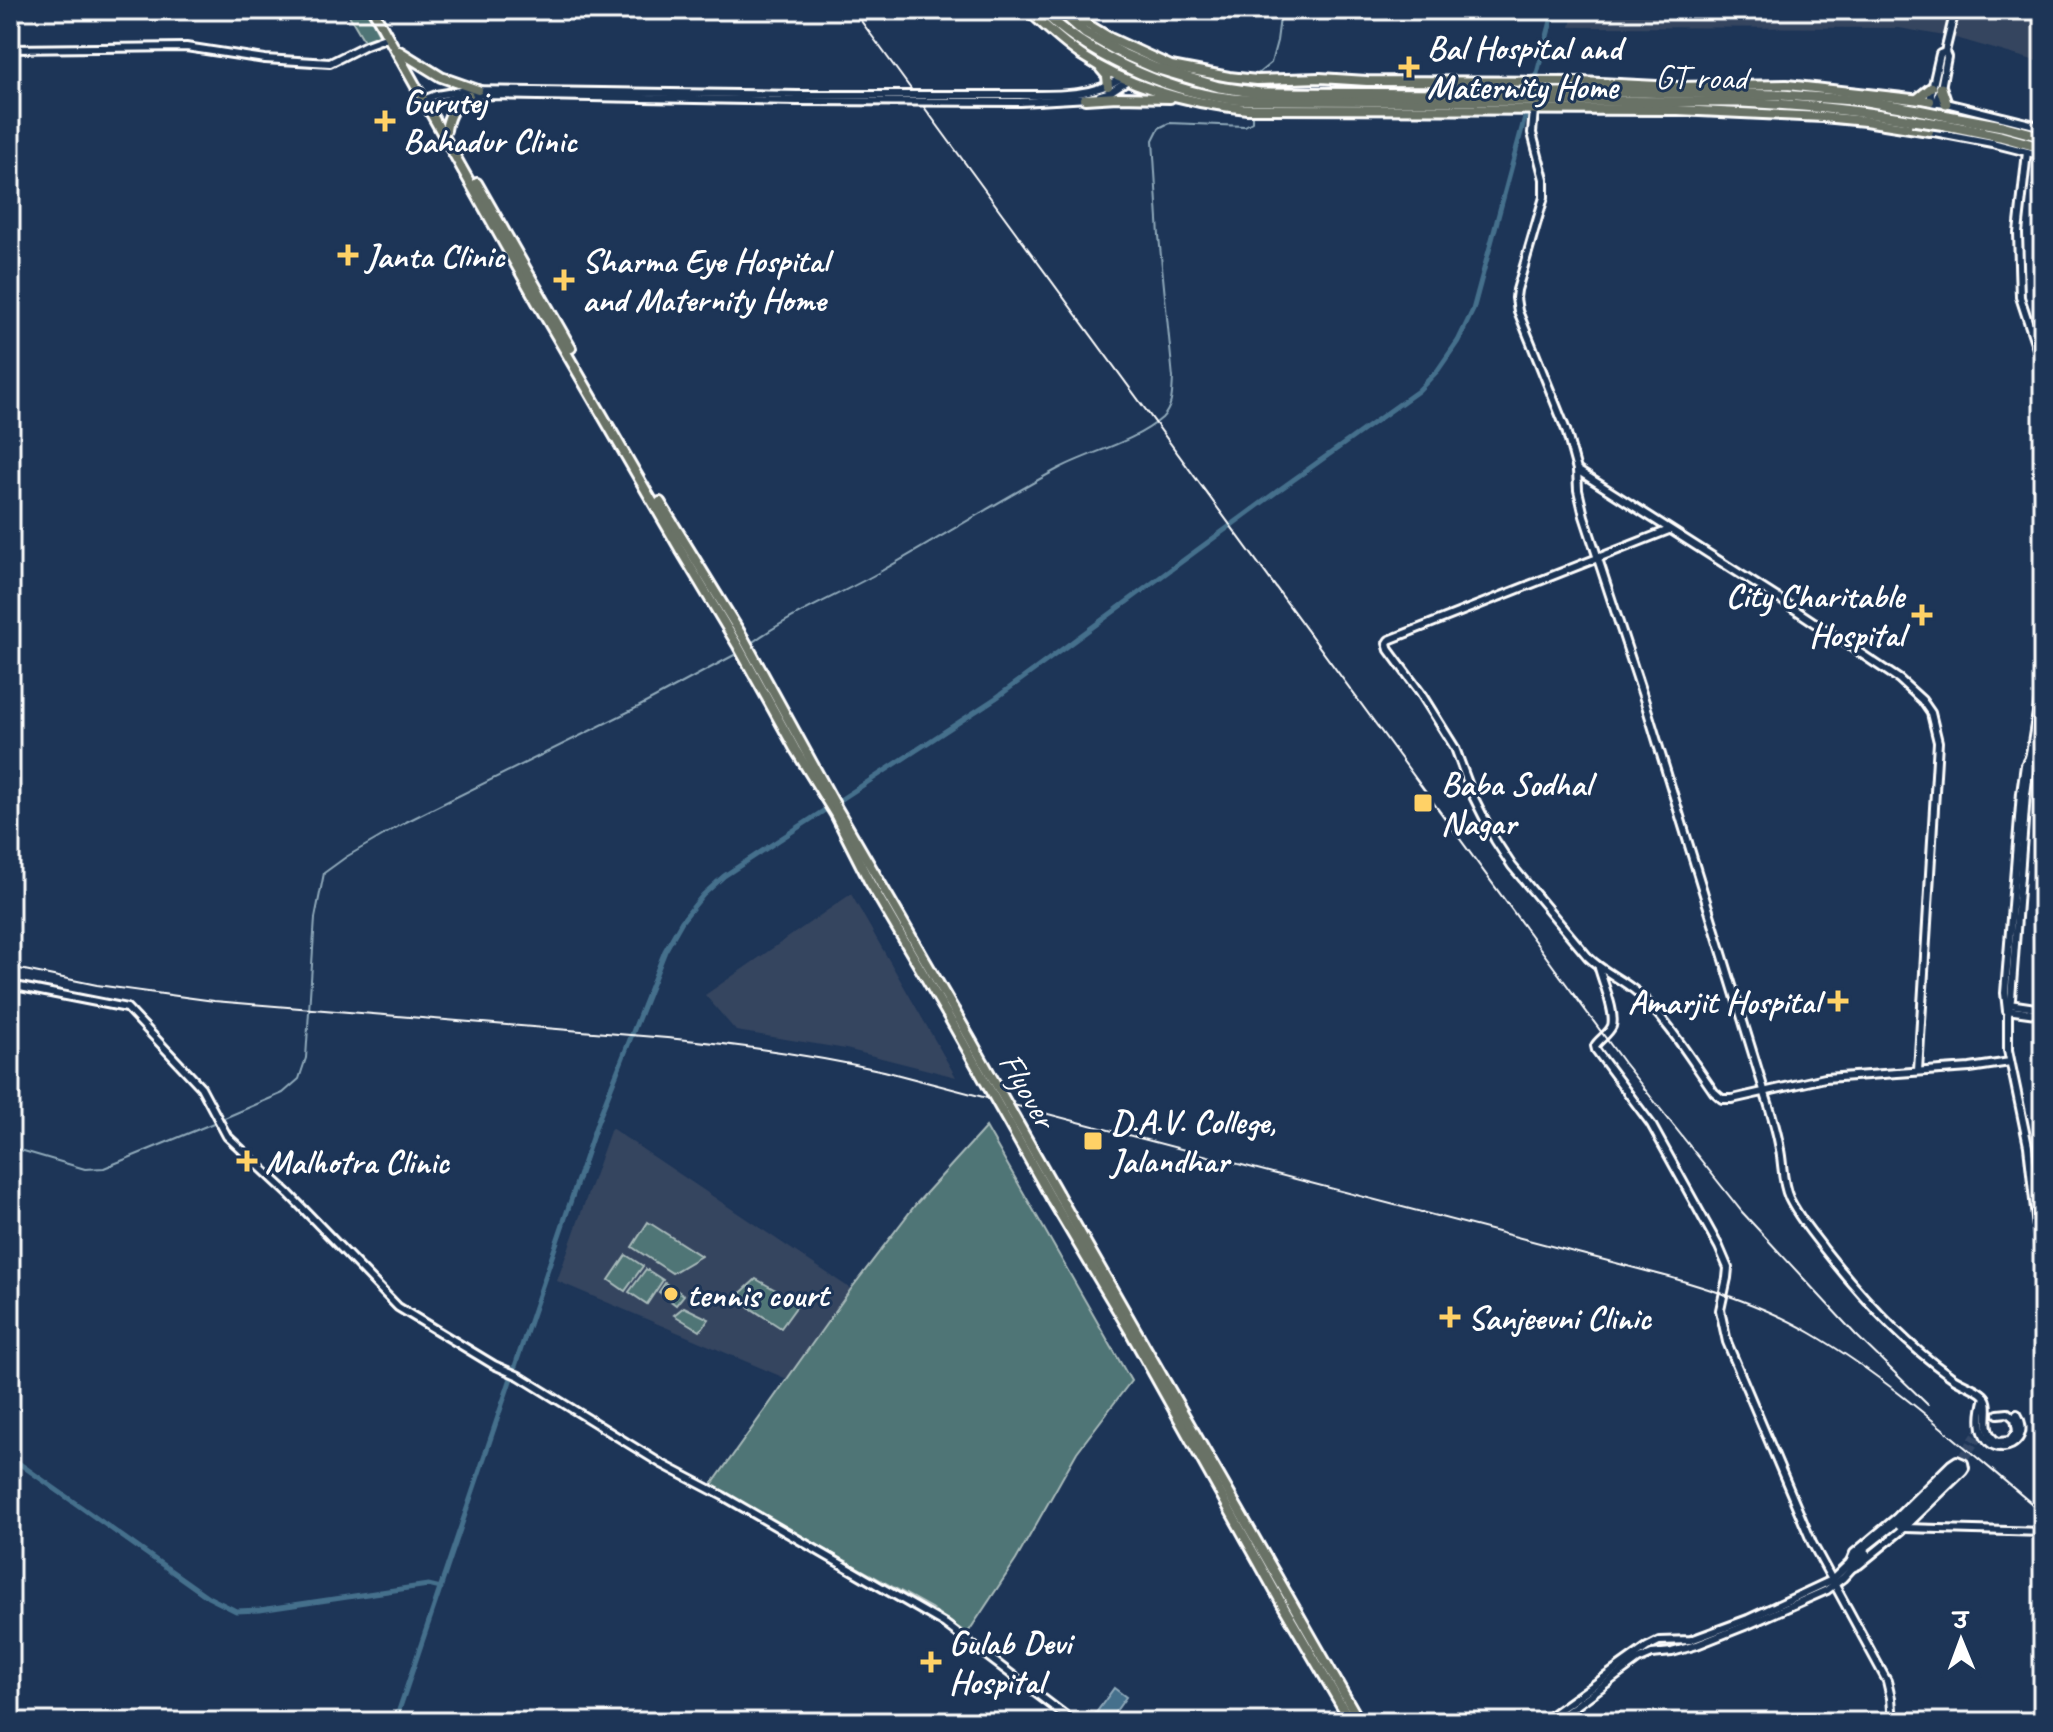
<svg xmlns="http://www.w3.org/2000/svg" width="2053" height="1732" font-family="Caveat,'Playpen Sans Deva',sans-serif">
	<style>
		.built { fill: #34445f }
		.green { fill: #507476; stroke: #a8baba; stroke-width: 2 }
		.water { fill: #456f8c; stroke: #8fa9ba; stroke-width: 2 }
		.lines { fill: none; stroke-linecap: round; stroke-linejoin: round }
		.stream { stroke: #8fa9ba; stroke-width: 2 }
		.canal { stroke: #456f8c; stroke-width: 5 }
		.minor-tunnel { stroke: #344968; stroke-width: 6; stroke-dasharray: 6 3; stroke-linecap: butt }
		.minor-casing { stroke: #fff; stroke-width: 12 }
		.major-casing { stroke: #fff; stroke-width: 14 }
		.highway-casing { stroke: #fff; stroke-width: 15 }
		.minor { stroke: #1d3557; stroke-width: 6 }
		.major { stroke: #697266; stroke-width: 8 }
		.highway { stroke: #697266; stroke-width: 9 }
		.rail { stroke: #fff; stroke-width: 2 }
		.minor-bridge-casing { stroke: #fff; stroke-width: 12; stroke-linecap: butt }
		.major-bridge-casing { stroke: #fff; stroke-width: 14; stroke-linecap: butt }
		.highway-bridge-casing { stroke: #fff; stroke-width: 15; stroke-linecap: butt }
		.minor-bridge { stroke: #1d3557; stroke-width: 6 }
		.major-bridge { stroke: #697266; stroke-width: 8 }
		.highway-bridge { stroke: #697266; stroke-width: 9 }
		.poi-dot { fill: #ffd166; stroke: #1d3557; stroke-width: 3 }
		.labels { text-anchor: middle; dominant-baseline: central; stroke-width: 6; stroke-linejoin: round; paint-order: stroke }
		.poi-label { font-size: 34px; font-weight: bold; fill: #fff; stroke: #1d3557; text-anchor: start }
		.street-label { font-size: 34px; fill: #fff; stroke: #1d3557 }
	</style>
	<rect width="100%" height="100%" fill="#1d3557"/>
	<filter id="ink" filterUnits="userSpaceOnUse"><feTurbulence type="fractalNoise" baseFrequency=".0125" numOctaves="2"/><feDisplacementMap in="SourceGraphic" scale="16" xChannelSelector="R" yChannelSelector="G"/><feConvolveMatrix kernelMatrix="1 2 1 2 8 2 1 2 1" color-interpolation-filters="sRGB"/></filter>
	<g filter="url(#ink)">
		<g class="built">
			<polygon points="1574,10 2043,10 2043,63 1956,38 1899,28 1570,27"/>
			<polygon points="851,894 956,1077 846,1049 736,1031 705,995"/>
			<polygon points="611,1128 851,1289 787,1379 557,1281"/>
		</g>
		<g class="green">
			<polygon points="346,10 366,10 381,38 366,44"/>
			<polygon points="986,1127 1131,1381 1077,1452 1016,1560 967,1634 931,1608 711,1486 851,1289 916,1204"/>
			<polygon points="648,1222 701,1256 672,1273 632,1247"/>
			<polygon points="626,1255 643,1266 625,1291 609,1280"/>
			<polygon points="646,1269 663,1280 647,1304 629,1292"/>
			<polygon points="756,1279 799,1303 781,1328 735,1298"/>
			<polygon points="665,1283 684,1295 676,1305 659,1292"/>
			<polygon points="684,1307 709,1319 700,1331 674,1315"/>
		</g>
		<polygon class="water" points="1114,1688 1126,1697 1108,1722 1100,1722 1093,1717"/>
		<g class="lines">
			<g class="stream">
				<polyline points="1255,76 1271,63 1277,41 1281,10"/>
				<path d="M750 644C789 615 835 597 878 573 938 539 997 502 1058 469 1090 452 1135 442 1162 418 1173 407 1172 393 1173 378L1159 236 1153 140 1159 128 1169 123 1245 126 1252 122V114"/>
				<polyline points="222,1119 283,1093 299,1079 306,1058 315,918 324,873 346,857 406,822 638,707 738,653"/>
				<polyline points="10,1147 85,1169 104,1168 216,1122"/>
			</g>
			<g class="canal">
				<polyline points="1536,77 1554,10"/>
				<polyline points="10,1457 208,1597 236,1611 260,1610 428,1585 441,1588"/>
				<polyline points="395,1722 597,1123 665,951 682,921 703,895 724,876 996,698 1279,490 1418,391 1438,370 1458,341 1473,310 1525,117"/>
			</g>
			<g class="minor-tunnel">
				<polyline points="1957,1463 1985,1419 1998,1410"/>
				<polyline points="1961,1465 1979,1438"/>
			</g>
			<g class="minor-casing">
				<g id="minor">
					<polyline points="10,49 186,47 265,59 330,63 366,45 388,37"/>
					<path d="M1021 95C1056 95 1091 97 1121 78"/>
					<polyline points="1100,95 1110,92 1128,80"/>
					<polyline points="423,100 436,95 466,90 798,95"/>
					<polyline points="1930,101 1946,103 2043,127"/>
					<polyline points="1020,102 1089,98"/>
					<polyline points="1935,103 1941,88 1947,57 1945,52 1955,10"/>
					<polyline points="426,105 456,97 489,95 798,101"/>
					<path d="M1534 110 1532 133 1544 179V197L1517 290 1516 298 1518 311 1566 430 1577 470 1578 490 1584 516 1644 699 1764 1090C1770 1110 1777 1129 1780 1150 1783 1165 1782 1183 1789 1198 1798 1217 1812 1233 1824 1249 1860 1295 1901 1341 1949 1375 1959 1383 1972 1386 1981 1393 1997 1404 1977 1428 1997 1442L2010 1441 2017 1431 2015 1419 2008 1413 1998 1414"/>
					<polyline points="1931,116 1931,94 1940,54 1945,52"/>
					<polyline points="1930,127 1929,131 1992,143 2043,156"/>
					<polyline points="2027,152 2018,233 2020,297 2043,367"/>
					<polyline points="1577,470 1784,602 1899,679 1922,700 1931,713 1938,742 1918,1071"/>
					<path d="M1669 530 1389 640 1387 643 1389 650 1420 692 1455 748 1472 794 1495 840 1512 866 1588 957C1603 972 1622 979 1638 993 1668 1021 1690 1058 1714 1092L1722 1099H1732L1825 1078 1970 1068 2010 1062"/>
					<polyline points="2029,758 2030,766 2026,794 2011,999 2008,1015 2008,1050 2028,1146 2043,1282"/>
					<path d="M1599 968C1603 983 1616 1013 1612 1026 1608 1035 1599 1039 1595 1046L1596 1050 1651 1124 1719 1247 1728 1268 1727 1278 1720 1310 1727 1342 1812 1543 1887 1681 1891 1698 1893 1722"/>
					<polyline points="10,985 127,1008 201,1087 227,1136 289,1194 398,1307 494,1365 519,1376 660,1463 723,1496 945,1624 1074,1722"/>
					<polyline points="2009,1004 2043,1009"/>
					<polyline points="2007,1010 2043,1015"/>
					<polyline points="2007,1011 2005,993 2021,793 2025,765 2029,758 2032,743 2043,676"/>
					<path d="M1985 1397C1964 1469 2040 1453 2017 1414"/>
					<polygon points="1957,1460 1964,1463 1965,1468 1963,1471 1902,1530 1859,1565 1852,1568 1849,1565 1854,1553 1897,1517 1951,1464"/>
					<polyline points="1899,1526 1960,1467"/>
					<polyline points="1905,1528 2043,1532"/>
					<polyline points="1542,1722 1647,1647 1659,1641 1691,1640 1748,1619 1832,1580 1865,1548 1893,1526 1957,1464"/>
					<polyline points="1554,1722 1638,1660 1652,1654 1672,1652 1697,1645 1750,1624 1827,1590 1843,1578 1866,1553"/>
				</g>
			</g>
			<g class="major-casing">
				<g id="major">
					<polyline points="373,10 538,304 681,551 738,646 795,749 835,814 869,881 947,1014"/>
					<path d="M1028 10C1045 26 1062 42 1081 55 1130 88 1188 103 1247 109L1678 110 1823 117 1865 121 1929 131"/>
					<polyline points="1069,10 1077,18 1110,38 1171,66 1229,77 1257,80 1320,78 1367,81 1581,82 1676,87 1787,85 1930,101"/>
					<polyline points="399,51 441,77 478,90"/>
					<polyline points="1101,69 1107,76 1108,86"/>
					<polyline points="1085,99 1117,97 1170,98"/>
					<polyline points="1917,99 1932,87"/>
					<path d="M446 130C448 116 455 103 469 96"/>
					<polyline points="477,183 571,348"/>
					<polyline points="660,502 744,639 838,810 954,1010"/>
					<polyline points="1058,1194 1360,1722"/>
					<polyline points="1051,1198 1131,1333 1282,1604 1351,1722"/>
				</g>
			</g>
			<g class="highway-casing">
				<g id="highway">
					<path d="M1042 10C1083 53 1167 91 1226 98 1236 100 1247 100 1257 100L1742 102C1799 105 1856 110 1912 120"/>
					<polyline points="1059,10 1085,33 1123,54 1155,68 1219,87 1260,93 1470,94 1632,92 1781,95 1866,101 1918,110"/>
					<polyline points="1941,88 1946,103"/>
					<polyline points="1948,116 2002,126 2043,137"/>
					<polyline points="1946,125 2000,136 2043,148"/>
				</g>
			</g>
			<use href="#minor" class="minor"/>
			<use href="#major" class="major"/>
			<use href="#highway" class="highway"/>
			<g class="rail">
				<polyline points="853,10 1624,1063 1742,1212 1856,1335 1928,1405"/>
				<path d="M10 967 97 985 214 1001 667 1038C740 1045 812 1055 884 1071L1669 1277C1717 1291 1767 1307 1811 1333 1892 1380 1970 1453 2043 1513"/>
			</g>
			<g class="minor-bridge-casing">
				<g id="minor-bridge">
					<polyline points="798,95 1021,95"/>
					<polyline points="798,101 1020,102"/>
				</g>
			</g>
			<g class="major-bridge-casing">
				<g id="major-bridge">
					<polyline points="954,1010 1058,1194"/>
					<polyline points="947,1014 1051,1198"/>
				</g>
			</g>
			<g class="highway-bridge-casing">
				<g id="highway-bridge">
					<polyline points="1918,110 1948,116"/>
					<polyline points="1912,120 1946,125"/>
				</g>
			</g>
			<use href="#minor-bridge" class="minor-bridge"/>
			<use href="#major-bridge" class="major-bridge"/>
			<use href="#highway-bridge" class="highway-bridge"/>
		</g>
	</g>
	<g class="poi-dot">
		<path d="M1405 55h8v8h8v8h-8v8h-8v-8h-8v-8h8z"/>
		<path d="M381 109h8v8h8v8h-8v8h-8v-8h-8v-8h8z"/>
		<path d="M344 243h8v8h8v8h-8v8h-8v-8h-8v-8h8z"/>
		<path d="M560 268h8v8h8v8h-8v8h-8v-8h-8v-8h8z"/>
		<path d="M1918 603h8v8h8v8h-8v8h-8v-8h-8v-8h8z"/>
		<rect x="1413" y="793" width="20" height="20" rx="4"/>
		<path d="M1834 989h8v8h8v8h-8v8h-8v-8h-8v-8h8z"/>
		<rect x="1083" y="1131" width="20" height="20" rx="4"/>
		<path d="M243 1149h8v8h8v8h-8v8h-8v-8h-8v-8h8z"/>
		<circle cx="671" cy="1294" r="8"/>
		<path d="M1446 1305h8v8h8v8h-8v8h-8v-8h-8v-8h8z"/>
		<path d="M927 1650h8v8h8v8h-8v8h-8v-8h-8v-8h8z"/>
	</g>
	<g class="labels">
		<g class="poi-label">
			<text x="1427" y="47">Bal Hospital and<tspan x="1427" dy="39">Maternity Home</tspan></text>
			<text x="403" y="101">Gurutej<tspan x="403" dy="39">Bahadur Clinic</tspan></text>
			<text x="366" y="255">Janta Clinic</text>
			<text x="582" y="260">Sharma Eye Hospital<tspan x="582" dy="39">and Maternity Home</tspan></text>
			<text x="1904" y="595" text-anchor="end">City Charitable<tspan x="1904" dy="39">Hospital</tspan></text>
			<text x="1441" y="783">Baba Sodhal<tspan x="1441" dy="39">Nagar</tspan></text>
			<text x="1820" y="1001" text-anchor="end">Amarjit Hospital</text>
			<text x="1111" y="1121">D.A.V. College,<tspan x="1111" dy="39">Jalandhar</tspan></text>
			<text x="265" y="1161">Malhotra Clinic</text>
			<text x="687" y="1294">tennis court</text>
			<text x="1468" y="1317">Sanjeevni Clinic</text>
			<text x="949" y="1642">Gulab Devi<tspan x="949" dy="39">Hospital</tspan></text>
		</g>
		<g class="street-label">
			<text transform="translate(1701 77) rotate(1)">GT road</text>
			<text transform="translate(1028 1090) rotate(60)">Flyover</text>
		</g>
	</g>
	<rect width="2053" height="1732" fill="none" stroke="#1d3557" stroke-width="40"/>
	<rect x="20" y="20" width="2013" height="1692" fill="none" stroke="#fff" stroke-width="3" filter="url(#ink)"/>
	<g transform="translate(1961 1640) rotate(359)" stroke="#1d3557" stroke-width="6" paint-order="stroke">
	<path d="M0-6L14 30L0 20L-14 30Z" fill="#ffffff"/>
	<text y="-12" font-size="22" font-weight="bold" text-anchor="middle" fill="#ffffff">उ</text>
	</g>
</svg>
